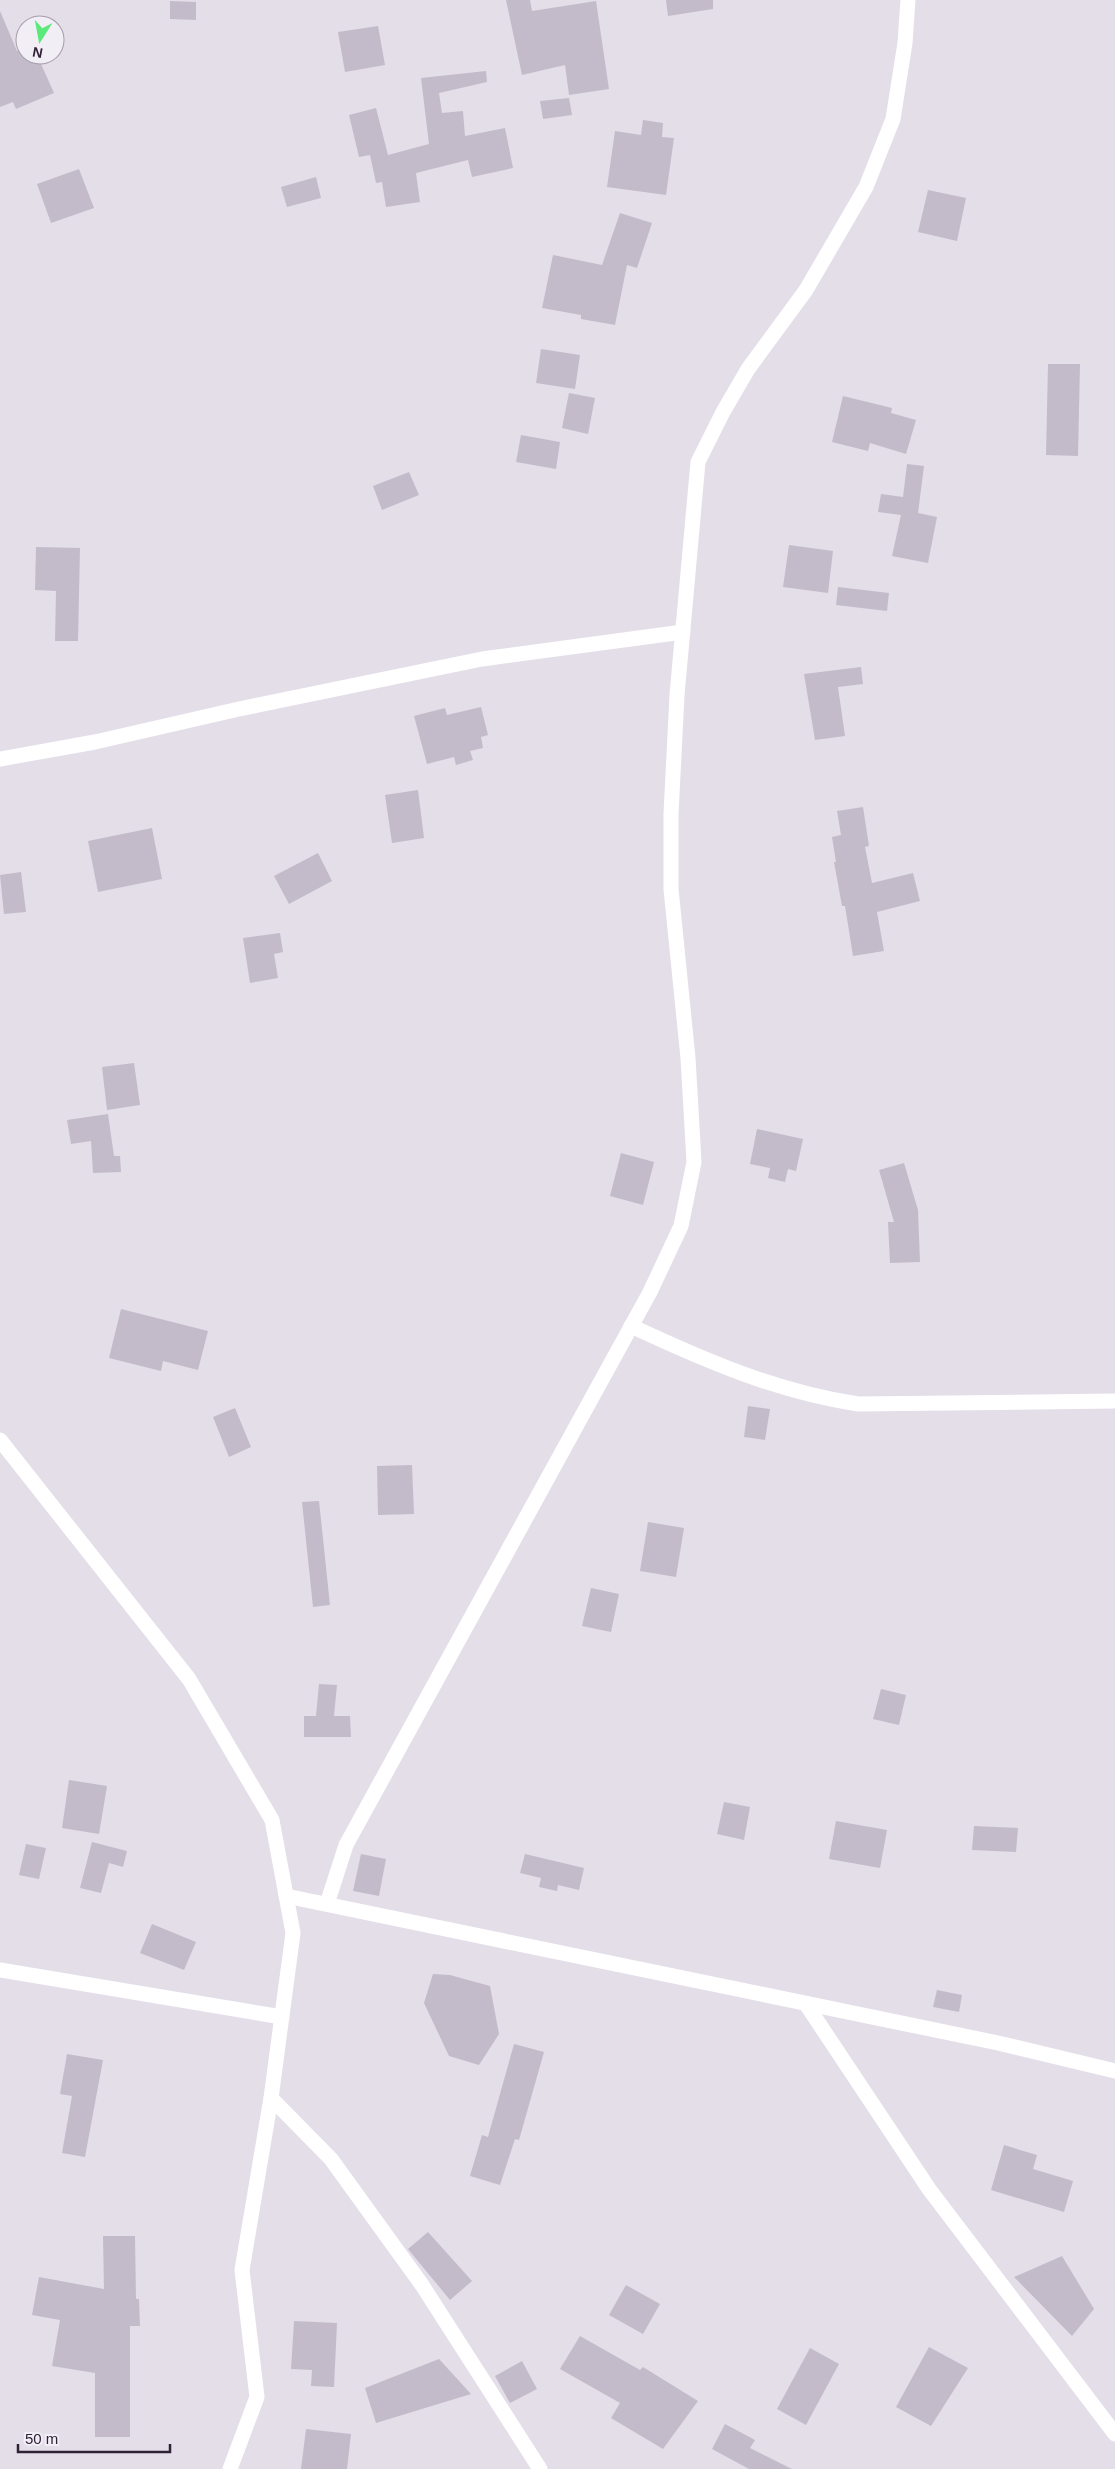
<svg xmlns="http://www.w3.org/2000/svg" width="1115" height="2469" font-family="Helvetica,sans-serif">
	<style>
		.building { fill: #c3bbc9 }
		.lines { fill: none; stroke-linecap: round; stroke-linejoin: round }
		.street { stroke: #fff; stroke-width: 15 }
	</style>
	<rect width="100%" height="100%" fill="#e4dee9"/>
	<g class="building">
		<polygon points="506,0 530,0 532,11 596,1 609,89 569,95 565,65 522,75"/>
		<polygon points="666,0 713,0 713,9 668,16"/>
		<polygon points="170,1 196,2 196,20 170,19"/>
		<polygon points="0,11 17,51 25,47 25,55 37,55 54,93 16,109 13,102 0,107"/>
		<polygon points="378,26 385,65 345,72 338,32"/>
		<polygon points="486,71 487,82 439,93 442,113 463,111 465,136 505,128 513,168 472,177 468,160 416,173 420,202 386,207 382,182 376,183 370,155 359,157 349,115 376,108 388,155 429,144 421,78"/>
		<polygon points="569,98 572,115 543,119 540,101"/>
		<polygon points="643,120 663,123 662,137 674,138 666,195 607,187 615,131 641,135"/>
		<polygon points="79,169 94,208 51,223 37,184"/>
		<polygon points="316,177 321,198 287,207 281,187"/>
		<polygon points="928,190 966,198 957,241 918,232"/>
		<polygon points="620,213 652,223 637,268 627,265 615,325 581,319 581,315 542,308 553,255 602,265"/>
		<polygon points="541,349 580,355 575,389 536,383"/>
		<polygon points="1048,364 1080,364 1078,456 1046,455"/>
		<polygon points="569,393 595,398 588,434 562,428"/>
		<polygon points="843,396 892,408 891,413 916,420 906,454 870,443 868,451 832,442"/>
		<polygon points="521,435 560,442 556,469 516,462"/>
		<polygon points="907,464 924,466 918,513 937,517 928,563 892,556 901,515 878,512 881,494 903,497"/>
		<polygon points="409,472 419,495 382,510 373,486"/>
		<polygon points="789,545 833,551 828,593 783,587"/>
		<polygon points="36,547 80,548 78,641 55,641 56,591 35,590"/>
		<polygon points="838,587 889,593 887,611 836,605"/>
		<polygon points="861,667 863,684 838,687 845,736 815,740 804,674"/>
		<polygon points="481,707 488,735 481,737 483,748 470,751 473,760 456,765 454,757 427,764 414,716 445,708 447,715"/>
		<polygon points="418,790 424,838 392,843 385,795"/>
		<polygon points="863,807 869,846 865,847 872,883 913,873 920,901 877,912 884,951 853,956 845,906 842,906 834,862 836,862 832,837 841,835 837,811"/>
		<polygon points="152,828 162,879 98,892 88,841"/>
		<polygon points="318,853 332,881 289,904 274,876"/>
		<polygon points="21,872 26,912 4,914 0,875"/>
		<polygon points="280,933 283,952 274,954 278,978 250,983 243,938"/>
		<polygon points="134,1063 140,1105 107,1110 102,1067"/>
		<polygon points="108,1114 114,1156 120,1156 121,1172 93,1173 91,1141 71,1144 67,1120"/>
		<polygon points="757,1129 803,1139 796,1171 788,1169 785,1182 768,1178 770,1168 750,1164"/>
		<polygon points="621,1153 654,1162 643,1205 610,1196"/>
		<polygon points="904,1163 918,1210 920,1262 890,1263 888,1222 894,1222 879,1170"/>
		<polygon points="121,1309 208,1331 198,1370 163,1361 161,1371 109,1358"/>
		<polygon points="748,1406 770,1409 765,1440 744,1437"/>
		<polygon points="235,1408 251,1447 229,1457 213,1417"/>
		<polygon points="412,1465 414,1514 378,1515 377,1466"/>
		<polygon points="319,1501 330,1605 313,1607 302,1502"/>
		<polygon points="648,1522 684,1528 676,1577 640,1571"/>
		<polygon points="591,1588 619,1594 611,1632 582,1626"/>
		<polygon points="319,1684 337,1685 334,1716 350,1716 351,1737 304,1737 304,1716 316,1716"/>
		<polygon points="881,1689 906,1695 899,1725 873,1719"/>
		<polygon points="69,1780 107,1786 99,1834 62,1828"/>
		<polygon points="724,1802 750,1807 744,1840 717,1834"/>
		<polygon points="836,1821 887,1830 880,1868 829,1859"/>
		<polygon points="974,1826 1018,1828 1016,1852 972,1850"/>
		<polygon points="92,1842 127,1851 123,1867 109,1863 101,1893 80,1888"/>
		<polygon points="26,1844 46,1848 39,1879 19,1875"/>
		<polygon points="361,1854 386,1859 379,1896 353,1891"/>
		<polygon points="525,1854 584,1868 579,1890 558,1885 557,1891 539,1887 541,1878 520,1873"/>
		<polygon points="152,1924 196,1942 184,1970 140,1953"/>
		<polygon points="433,1974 450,1975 490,1986 499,2034 479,2065 449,2056 424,2003"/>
		<polygon points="937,1990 962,1995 959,2012 933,2007"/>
		<polygon points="514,2044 544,2052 519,2140 515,2139 500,2185 470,2176 482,2135 488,2137"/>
		<polygon points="67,2054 103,2060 85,2157 62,2153 72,2096 60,2094"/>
		<polygon points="1004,2145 1037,2155 1033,2169 1073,2181 1064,2212 991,2190"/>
		<polygon points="428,2232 472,2281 450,2300 408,2249"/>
		<polygon points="103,2236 135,2236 136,2299 139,2299 140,2326 130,2326 130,2437 95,2437 95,2373 52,2366 60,2320 32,2315 39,2277 104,2289"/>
		<polygon points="1062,2256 1094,2309 1072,2336 1014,2277"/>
		<polygon points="626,2285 660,2304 643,2334 609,2315"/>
		<polygon points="294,2321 337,2323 334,2387 311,2386 312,2370 291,2369"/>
		<polygon points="580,2336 640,2370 643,2367 698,2401 663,2449 611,2418 620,2403 560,2369"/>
		<polygon points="929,2347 968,2368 931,2426 896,2407"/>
		<polygon points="810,2348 839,2364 806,2425 777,2409"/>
		<polygon points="439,2359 471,2394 376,2423 365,2388"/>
		<polygon points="522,2361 537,2389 510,2403 495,2376"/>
		<polygon points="725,2424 755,2440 750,2448 792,2469 749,2469 712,2449"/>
		<polygon points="306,2429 351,2434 347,2469 301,2469"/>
	</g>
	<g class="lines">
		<g class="street">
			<polyline points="0,759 95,742 239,709 482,659 683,632"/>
			<path d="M631 1326C704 1360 777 1392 858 1404L1115 1401"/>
			<polyline points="0,1440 189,1679 272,1820 293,1933 271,2098 242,2270 257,2397 230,2469"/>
			<polyline points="286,1896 998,2043 1115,2071"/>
			<polyline points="327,1904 346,1845 650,1292 681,1226 694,1162 688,1058 671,889 671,814 677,695 698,462 723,412 748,369 806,290 866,187 893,119 905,43 908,0"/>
			<polyline points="0,1970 282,2017"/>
			<polyline points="806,2004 929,2189 1115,2434"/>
			<polyline points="271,2098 331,2159 422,2285 540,2469"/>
		</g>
	</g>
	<g transform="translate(40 40) rotate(191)"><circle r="24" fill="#f2eef6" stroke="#a59caa"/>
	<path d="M0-4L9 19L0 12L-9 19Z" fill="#5ce97c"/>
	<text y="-8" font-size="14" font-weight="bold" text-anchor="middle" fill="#312137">N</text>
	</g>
	<path d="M18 2444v8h152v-8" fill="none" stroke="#312137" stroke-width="2.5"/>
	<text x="25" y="2444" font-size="15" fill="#312137" stroke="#f2eef6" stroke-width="4" paint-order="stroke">50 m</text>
</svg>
